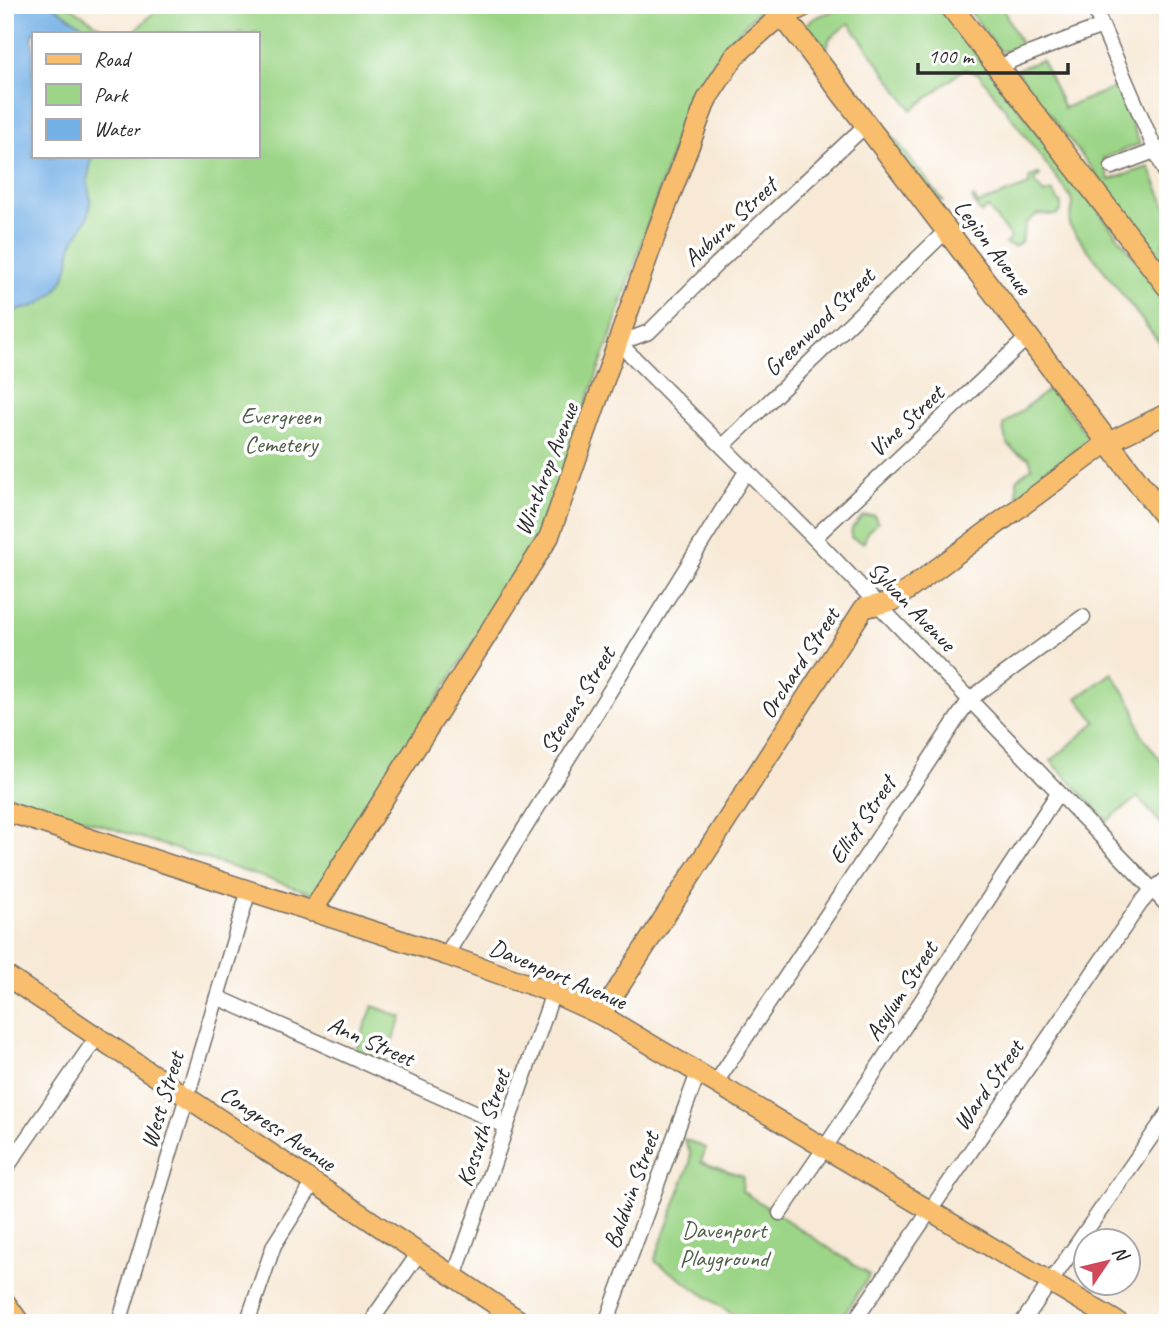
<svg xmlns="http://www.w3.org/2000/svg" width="1173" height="1328" font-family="Caveat,sans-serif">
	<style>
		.green { fill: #9cd587; stroke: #648059; stroke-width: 2 }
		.forest { fill: #7db674; stroke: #547050; stroke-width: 2 }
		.water { fill: #74b0e6; stroke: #506e88; stroke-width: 2 }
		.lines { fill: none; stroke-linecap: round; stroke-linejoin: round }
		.minor-casing { stroke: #726e67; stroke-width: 17 }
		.major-casing { stroke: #726e67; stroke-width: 22 }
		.highway-casing { stroke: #726e67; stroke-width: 24 }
		.minor { stroke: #fff; stroke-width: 14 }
		.major { stroke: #f9be6d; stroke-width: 19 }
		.highway { stroke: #f9be6d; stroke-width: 21 }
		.labels { text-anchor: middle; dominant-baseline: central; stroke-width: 7; stroke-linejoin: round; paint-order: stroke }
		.street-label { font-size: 24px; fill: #2b2b2b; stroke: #fff }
		.park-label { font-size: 24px; fill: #4d5e47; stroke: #fff }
	</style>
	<rect width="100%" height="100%" fill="#fff"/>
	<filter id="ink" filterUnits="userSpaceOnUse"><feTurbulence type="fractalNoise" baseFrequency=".0143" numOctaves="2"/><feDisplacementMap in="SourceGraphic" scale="14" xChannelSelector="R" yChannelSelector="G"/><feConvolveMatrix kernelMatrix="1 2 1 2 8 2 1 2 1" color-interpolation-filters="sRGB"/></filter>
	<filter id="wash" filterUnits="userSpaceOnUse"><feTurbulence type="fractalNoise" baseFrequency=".00686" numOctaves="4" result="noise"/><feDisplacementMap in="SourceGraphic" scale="28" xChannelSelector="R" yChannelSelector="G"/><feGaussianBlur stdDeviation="1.57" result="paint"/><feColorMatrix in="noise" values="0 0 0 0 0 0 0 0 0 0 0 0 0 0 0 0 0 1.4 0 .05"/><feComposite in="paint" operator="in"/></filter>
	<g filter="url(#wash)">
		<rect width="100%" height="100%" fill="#f7e9d6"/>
		<g class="green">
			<path d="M5 5H68L109 33H33V156H257V33H133L161 5H757L760 10C731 37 709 66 689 101L607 347 536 542 315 894 5 794Z"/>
			<path d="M939 5 1168 301V354L1069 225 1073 204 1070 196 979 74 964 69 912 110 849 23 830 38 826 51 944 202 931 196 803 28C824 0 903 5 939 5Z"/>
			<polygon points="965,5 1001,5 1021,44 1006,51 1000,51"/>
			<path d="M1042 60 1064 108 1116 87 1140 144 1103 158 1109 180 1149 167 1168 211V233C1157 247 1167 254 1168 267L1017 72 1020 68Z"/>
			<polygon points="1039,174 1040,175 1034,181 1044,194 1052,191 1061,204 1061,211 1056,215 1038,214 1026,223 1021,242 1014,247 1005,244 1011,238 988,208 981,213 972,199 974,197 978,204 1029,185 1029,177"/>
			<path d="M1051 388 1088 437V440L1017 496V479L1032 467 1029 458C1012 452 1004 445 1003 425Z"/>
			<polygon points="874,515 878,523 867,532 864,543 851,538 852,528 863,516"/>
			<polygon points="1112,673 1133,706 1141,734 1164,765 1168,773 1168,832 1138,797 1107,821 1051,761 1096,722 1077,698"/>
			<polygon points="373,1006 402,1017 384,1062 355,1051"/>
			<polygon points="684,1139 706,1148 701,1162 743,1176 742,1191 870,1275 838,1323 745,1323 656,1262 655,1259 690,1163 690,1152"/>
		</g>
		<polygon class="forest" points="1154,5 1168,6 1168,37"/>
		<path class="water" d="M5 5H52L83 26 90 33H33V156H91C91 165 88 174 88 183 88 188 90 193 90 199 92 217 80 229 73 243 69 249 70 258 69 264 61 295 37 312 5 311Z"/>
	</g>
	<g filter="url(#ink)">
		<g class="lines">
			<g class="minor-casing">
				<g id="minor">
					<polyline points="1093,5 1168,179"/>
					<polyline points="999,68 1013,60 1102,26"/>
					<polyline points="866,125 717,264 649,332 619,343 814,538 1168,906"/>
					<polyline points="1112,167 1168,146"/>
					<polyline points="723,446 947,230"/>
					<polyline points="814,538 1028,337"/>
					<polyline points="446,955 747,470"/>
					<polyline points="217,997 506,1126"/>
					<polyline points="715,1084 970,699 1083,617"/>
					<polyline points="5,1170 97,1037"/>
					<polyline points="780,1213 824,1149 1058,793"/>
					<polyline points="454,1277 553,993"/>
					<polyline points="119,1323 249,890"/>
					<polyline points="247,1323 274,1245 314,1182"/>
					<polyline points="373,1323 376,1314 419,1253"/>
					<polyline points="606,1323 698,1073"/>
					<polyline points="853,1323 1140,904 1152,890 1168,878"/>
					<polyline points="1022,1323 1168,1113"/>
				</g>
			</g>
			<g class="major-casing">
				<g id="major">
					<polyline points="5,811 446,955 553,993 601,1015 1119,1323"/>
					<polyline points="312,912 549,537 657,231 707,99 735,56 772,23 807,5"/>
					<polyline points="5,975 523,1323"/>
					<polyline points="601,1015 864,608 893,601 1107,443 1168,413"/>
					<polyline points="5,1302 20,1323"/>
				</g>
			</g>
			<g class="highway-casing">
				<g id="highway">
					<polyline points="775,5 1168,521"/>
					<polyline points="950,5 1168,287"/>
				</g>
			</g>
			<use href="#minor" class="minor"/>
			<use href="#major" class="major"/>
			<use href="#highway" class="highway"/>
		</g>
	</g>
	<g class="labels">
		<g class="street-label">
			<text transform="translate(730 222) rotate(-43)">Auburn Street</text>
			<text transform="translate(993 247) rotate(53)">Legion Avenue</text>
			<text transform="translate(819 322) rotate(-44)">Greenwood Street</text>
			<text transform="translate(906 421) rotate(-43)">Vine Street</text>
			<text transform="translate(546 469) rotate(-69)">Winthrop Avenue</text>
			<text transform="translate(912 606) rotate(46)">Sylvan Avenue</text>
			<text transform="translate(799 663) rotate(-57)">Orchard Street</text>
			<text transform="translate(577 700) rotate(-58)">Stevens Street</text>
			<text transform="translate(862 820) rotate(-56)">Elliot Street</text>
			<text transform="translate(558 974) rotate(23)">Davenport Avenue</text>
			<text transform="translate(901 991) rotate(-57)">Asylum Street</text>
			<text transform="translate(371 1041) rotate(24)">Ann Street</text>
			<text transform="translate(988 1085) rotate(-55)">Ward Street</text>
			<text transform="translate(162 1100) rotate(-73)">West Street</text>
			<text transform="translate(278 1128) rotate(34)">Congress Avenue</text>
			<text transform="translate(483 1128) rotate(-71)">Kossuth Street</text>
			<text transform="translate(631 1190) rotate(-70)">Baldwin Street</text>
		</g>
		<g class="park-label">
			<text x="281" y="416">Evergreen<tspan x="281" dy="28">Cemetery</tspan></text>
			<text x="724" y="1230">Davenport<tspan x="724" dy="28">Playground</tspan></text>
		</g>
	</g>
	<rect width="1173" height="1328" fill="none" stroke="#fff" stroke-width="28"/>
	<rect x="32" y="32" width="228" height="126" fill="#ffffff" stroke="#aaaaaa" stroke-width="2"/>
	<rect x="46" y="54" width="35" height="10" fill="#f9be6d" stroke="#aaaaaa" stroke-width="2"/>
	<text x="94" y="66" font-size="21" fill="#2b2b2b">Road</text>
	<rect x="46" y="84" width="35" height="21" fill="#9cd587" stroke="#aaaaaa" stroke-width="2"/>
	<text x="94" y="102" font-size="21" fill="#2b2b2b">Park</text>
	<rect x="46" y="119" width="35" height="21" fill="#74b0e6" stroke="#aaaaaa" stroke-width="2"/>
	<text x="94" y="136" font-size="21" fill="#2b2b2b">Water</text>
	<g transform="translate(1107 1262) rotate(55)"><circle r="33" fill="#ffffff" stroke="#aaaaaa" stroke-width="2"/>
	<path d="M0-5L12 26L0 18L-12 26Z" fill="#d1495b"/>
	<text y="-10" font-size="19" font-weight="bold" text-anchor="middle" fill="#2b2b2b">N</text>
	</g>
	<path d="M918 63v10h150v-10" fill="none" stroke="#2b2b2b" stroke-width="3.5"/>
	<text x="928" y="63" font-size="21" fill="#2b2b2b" stroke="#ffffff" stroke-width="5" paint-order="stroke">100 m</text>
</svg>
